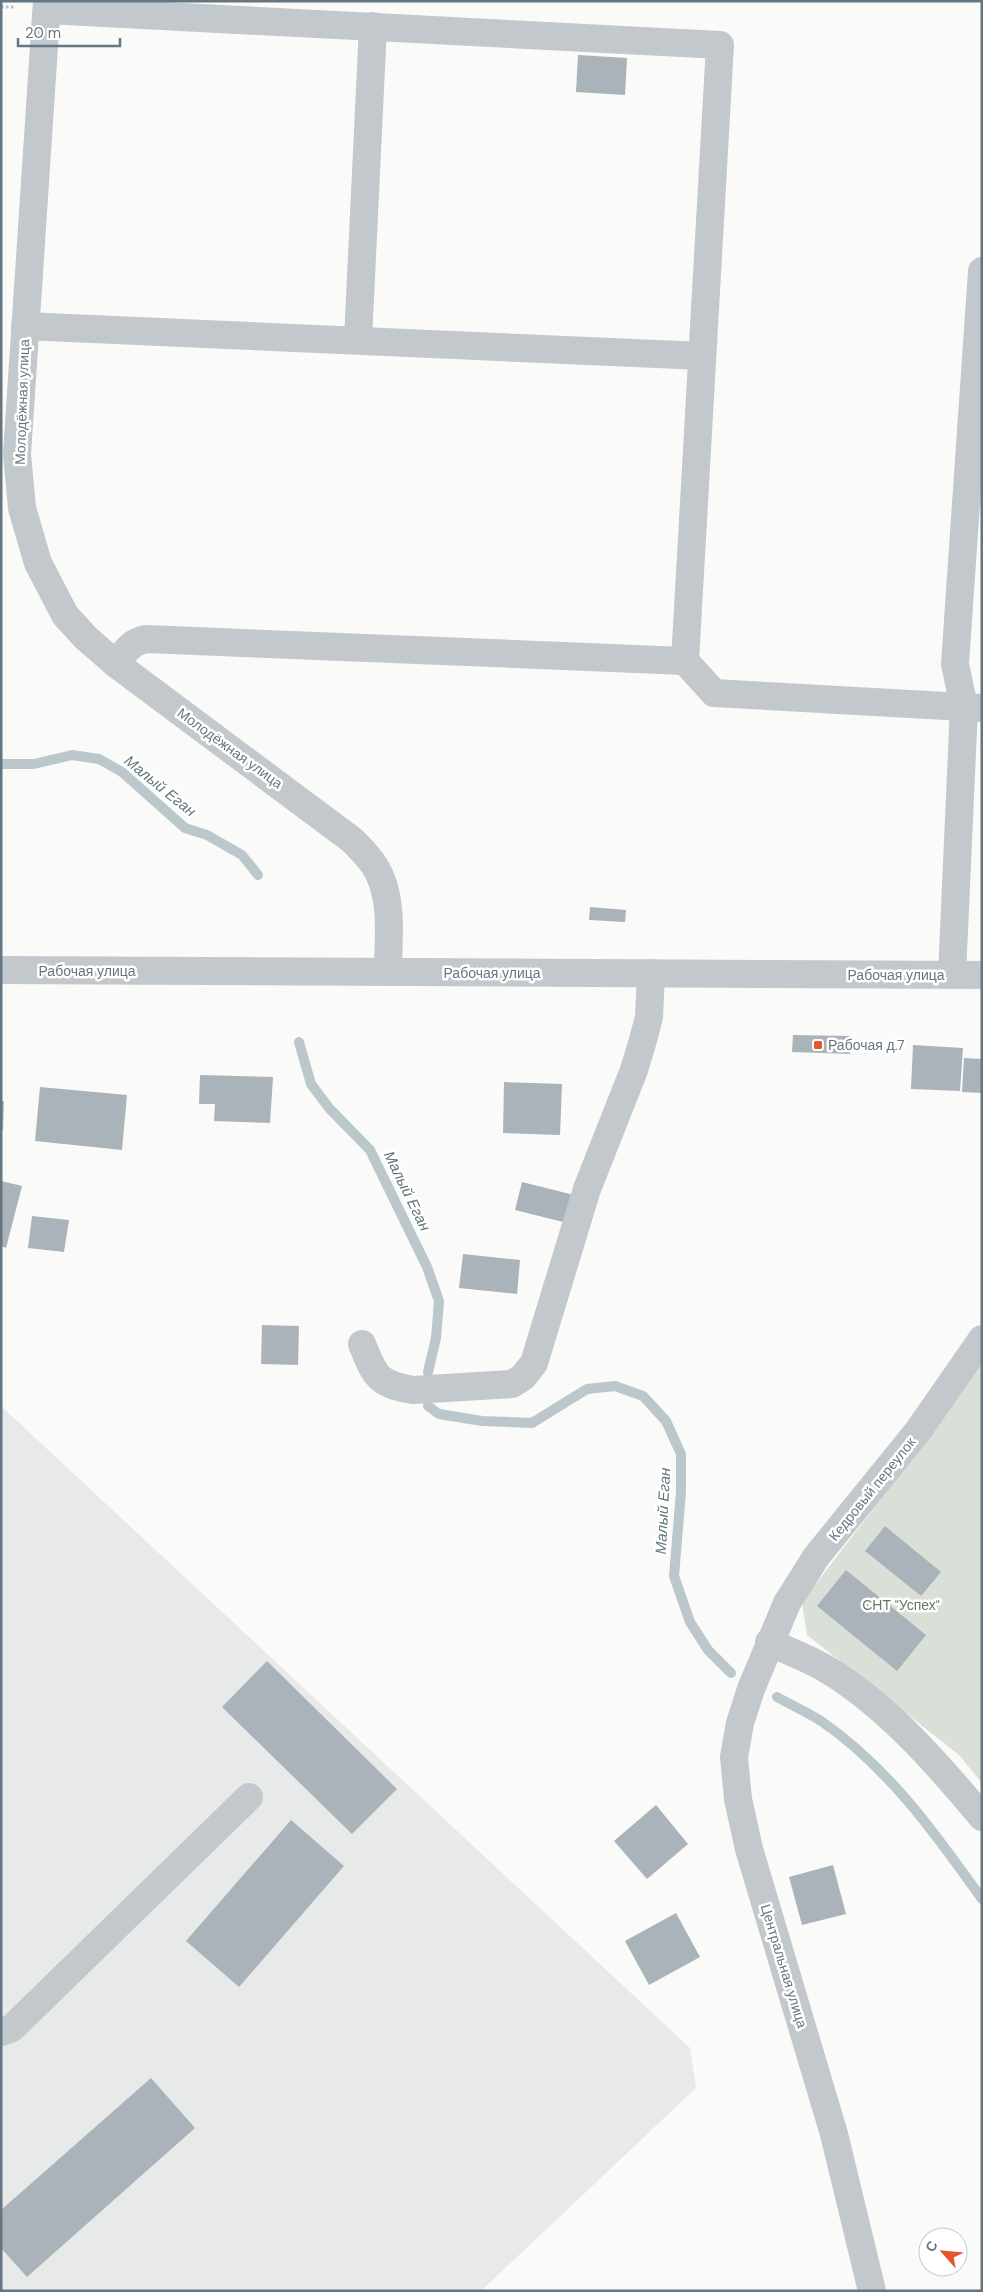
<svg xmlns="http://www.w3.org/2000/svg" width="983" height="2292" font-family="'DM Sans',sans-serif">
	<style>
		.built { fill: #e8e9e9 }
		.green { fill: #dadfd7 }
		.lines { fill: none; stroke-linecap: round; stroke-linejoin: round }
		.stream { stroke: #bbc7cb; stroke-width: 10 }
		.building { fill: #aab3b9 }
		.path { stroke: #bbbfc2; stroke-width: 3; stroke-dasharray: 2.5 2.5; stroke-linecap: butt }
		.minor { stroke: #c3c8cc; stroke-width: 28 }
		.poi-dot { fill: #e4572e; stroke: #fff; stroke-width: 2 }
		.labels { text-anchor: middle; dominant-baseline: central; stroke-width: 5; stroke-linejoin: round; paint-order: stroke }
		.street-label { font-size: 14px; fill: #657683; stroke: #fff }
		.poi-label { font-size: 14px; fill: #657683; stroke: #fff; text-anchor: start }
		.park-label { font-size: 14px; fill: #687a64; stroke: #fff }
		.water-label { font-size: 15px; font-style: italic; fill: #60757c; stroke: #fff }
	</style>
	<rect width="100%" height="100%" fill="#fafaf8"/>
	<polygon class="built" points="1,1406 690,2048 696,2088 481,2291 1,2291"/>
	<polygon class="green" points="982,1359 982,1783 959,1755 807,1635 802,1602 926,1440"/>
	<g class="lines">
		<g class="stream">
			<polyline points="1,764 34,764 72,755 99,759 122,772 185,828 207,835 242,855 258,875"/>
			<polyline points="299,1042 311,1084 329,1108 370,1150 427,1267 439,1301 436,1338 428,1372"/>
			<polyline points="428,1406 439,1414 482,1421 532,1423 587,1389 615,1386 643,1396 666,1421 681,1454 681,1492 674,1576 690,1622 708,1650 731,1673"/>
			<path d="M777 1697C791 1705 807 1712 821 1721 888 1767 935 1833 982 1899"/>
		</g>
	</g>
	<g class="building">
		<polygon points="578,55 627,58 625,95 576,92"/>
		<polygon points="590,907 626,910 625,922 589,920"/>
		<polygon points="793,1035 850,1036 850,1054 792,1052"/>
		<polygon points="913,1045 963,1048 960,1091 911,1089"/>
		<polygon points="964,1058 982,1059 982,1093 962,1092"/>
		<polygon points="200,1075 273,1077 270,1123 214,1121 215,1104 199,1104"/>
		<polygon points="504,1082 562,1084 560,1135 503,1133"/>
		<polygon points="40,1087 127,1095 122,1150 35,1141"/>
		<polygon points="1,1101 4,1101 3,1130 1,1130"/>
		<polygon points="1,1181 22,1186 6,1248 1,1246"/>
		<polygon points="522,1182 578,1196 571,1224 515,1210"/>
		<polygon points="32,1216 69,1220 64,1252 28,1248"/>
		<polygon points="463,1254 520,1260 517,1294 459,1288"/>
		<polygon points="262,1325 299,1326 298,1365 261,1364"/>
		<polygon points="885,1526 941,1572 921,1596 865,1551"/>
		<polygon points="846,1570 926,1635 897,1671 817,1606"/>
		<polygon points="267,1661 397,1789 352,1834 222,1707"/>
		<polygon points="656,1805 688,1844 647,1879 614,1841"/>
		<polygon points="291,1820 344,1866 239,1987 186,1941"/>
		<polygon points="833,1865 846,1914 802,1925 789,1877"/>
		<polygon points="676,1913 700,1957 649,1985 625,1941"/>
		<polygon points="151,2078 195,2128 27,2277 1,2248 1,2210"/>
	</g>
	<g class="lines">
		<polyline class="path" points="1,7 16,7"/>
		<g class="minor">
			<path d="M47 1 17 454 22 508 38 563 65 615 86 638 116 664 352 840C363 851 374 862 380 876 393 905 388 942 388 972"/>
			<polyline points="47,10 720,45 685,661 714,693 964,707 955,664 982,271"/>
			<polyline points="25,326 702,356"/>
			<polyline points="358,340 373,26"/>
			<path d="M116 664C126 651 129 643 146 639L685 661"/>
			<polyline points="1,970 982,975"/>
			<polyline points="952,975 964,707 982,708"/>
			<path d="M362 1344C375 1376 377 1384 413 1390L512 1384 523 1377 534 1363 587 1189 634 1070 643 1040 649 1017 651 973"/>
			<path d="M769 1642C786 1650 804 1657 821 1666 883 1701 937 1763 982 1817"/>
			<polyline points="1,2032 12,2028 249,1797"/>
			<polyline points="872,2291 834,2134 749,1849 738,1799 734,1757 740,1723 751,1689 787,1603 816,1557 918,1431 982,1339"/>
		</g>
	</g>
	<rect class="poi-dot" x="813" y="1040" width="10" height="10" rx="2.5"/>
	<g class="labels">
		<g class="street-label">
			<text transform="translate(22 402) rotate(-88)">Молодёжная улица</text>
			<text transform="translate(230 748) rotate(36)">Молодёжная улица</text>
			<text x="87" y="971">Рабочая улица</text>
			<text x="492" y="973">Рабочая улица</text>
			<text x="896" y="975">Рабочая улица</text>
			<text transform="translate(872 1489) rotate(-51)">Кедровый переулок</text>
			<text transform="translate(784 1966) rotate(73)">Центральная улица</text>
		</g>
		<g class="poi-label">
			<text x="828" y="1045">Рабочая д.7</text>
		</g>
		<g class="park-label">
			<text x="901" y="1605">СНТ "Успех"</text>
		</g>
		<g class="water-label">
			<text transform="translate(160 786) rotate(39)">Малый Еган</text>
			<text transform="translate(407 1191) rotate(64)">Малый Еган</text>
			<text transform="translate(663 1511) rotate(-87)">Малый Еган</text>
		</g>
	</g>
	<rect width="983" height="2292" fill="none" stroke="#657683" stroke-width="5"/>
	<g transform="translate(943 2252) rotate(297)"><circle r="24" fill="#ffffff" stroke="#c1c8cd"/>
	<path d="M0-4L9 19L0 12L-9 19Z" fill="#e4572e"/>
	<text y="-8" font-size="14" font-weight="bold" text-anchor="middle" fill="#657683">С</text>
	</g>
	<path d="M18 38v8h102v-8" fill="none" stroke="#657683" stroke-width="2.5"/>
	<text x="25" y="38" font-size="15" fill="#657683" stroke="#ffffff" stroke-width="4" paint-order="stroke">20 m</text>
</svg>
